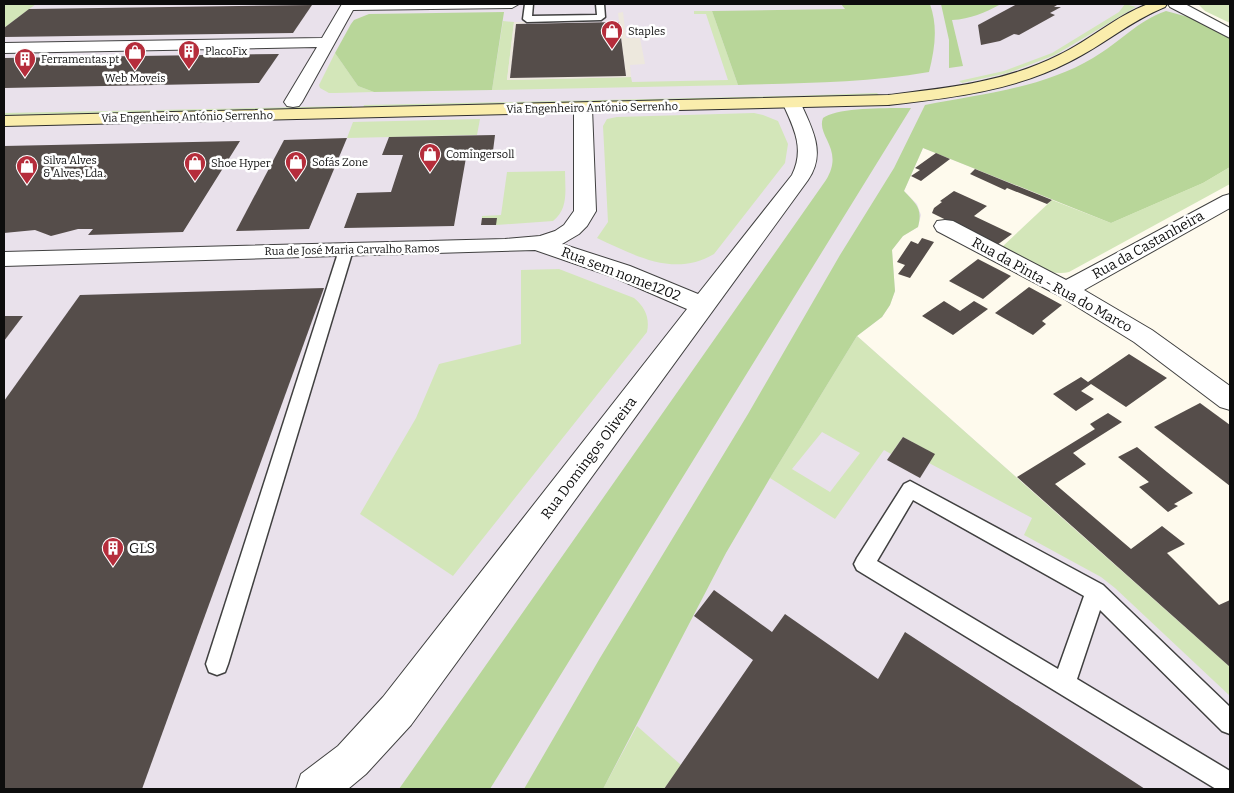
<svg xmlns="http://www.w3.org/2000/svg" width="1234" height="793" font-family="Bitter,serif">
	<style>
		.industrial { fill: #e9e1eb }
		.green { fill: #d3e6b9; fill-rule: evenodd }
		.forest { fill: #b8d699 }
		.plaza { fill: #ede8dd }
		.building { fill: #554d4a }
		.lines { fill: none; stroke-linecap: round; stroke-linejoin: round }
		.lane-casing { stroke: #404040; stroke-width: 3 }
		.street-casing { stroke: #404040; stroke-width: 2 }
		.secondary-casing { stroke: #2f2f2f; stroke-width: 2 }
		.lane { fill: #fff; fill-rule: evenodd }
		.street { fill: #fff; fill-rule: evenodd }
		.secondary { fill: #faedac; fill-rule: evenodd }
		.labels { text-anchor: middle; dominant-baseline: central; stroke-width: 5; stroke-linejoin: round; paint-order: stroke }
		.far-poi-label { font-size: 11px; fill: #0d0d0d; stroke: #fff; text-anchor: start }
		.far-street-label { font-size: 11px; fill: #0d0d0d; stroke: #fff }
		.street-label { font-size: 14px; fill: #0d0d0d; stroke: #fff }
		.poi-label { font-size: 14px; fill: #0d0d0d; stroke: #fff; text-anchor: start }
	</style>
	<rect width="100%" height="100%" fill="#fefaed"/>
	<polygon class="industrial" points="4,4 1156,4 1180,12 1230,39 1230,167 1111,223 923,148 904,191 917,204 921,215 918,227 903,236 892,250 895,291 890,305 882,317 857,336 1230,667 1230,789 4,789"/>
	<g class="green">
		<polygon points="4,4 36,4 4,28"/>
		<polygon points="1125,4 1136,7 1055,55 1008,73 962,83 959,81 1004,71 1052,53 1119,12"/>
		<polygon points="1198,4 1230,4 1230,23 1205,11"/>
		<polygon points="694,11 712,11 738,85 492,90 503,21 514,22 507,80 631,77 632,82 728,80 706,14 694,14"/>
		<polygon points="335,53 358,86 374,92 335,93 329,93 320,88 319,85"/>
		<polygon points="877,93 879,95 848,97 363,108 364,105 790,96"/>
		<polygon points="352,106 352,108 4,116 4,113"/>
		<path d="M754 113 763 115 778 121 788 144 785 163 714 254C674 278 634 255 597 238L608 222 603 126 607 119 617 117Z"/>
		<polygon points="480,119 477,135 347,138 353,122"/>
		<path d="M1230 167V184L1069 272C1047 278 1021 257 1002 247L1052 200 1111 223 1203 183Z"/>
		<path d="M565 171C565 189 569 209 553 221L496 225V218H482V216L501 215 507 172Z"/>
		<path d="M559 269 634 298C645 307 650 318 647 332L453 576 360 514 416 418 439 364 521 344V270Z"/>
		<path d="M857 336 1230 667V696L1115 588 1101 577 1024 535 1032 518 929 463 934 454 903 437 891 454 884 450 835 519 770 478ZM822 432 860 453 830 492 792 469Z"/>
		<polygon points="637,726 681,765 664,789 603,789"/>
	</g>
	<g class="forest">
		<path d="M841 4H930C938 27 935 48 929 72 866 83 802 83 738 85L712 11 845 9Z"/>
		<path d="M941 4H1001C984 13 971 19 952 20L963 66 949 68V40Z"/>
		<path d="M1166 11 1192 18 1230 39V167L1203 183 1111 223 923 148 904 191C916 204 923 208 918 227L903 236 892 250 895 291 890 305 882 317 857 336 770 478 726 553 603 789H524L600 658 748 414 840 255 894 168 925 105C981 94 1043 88 1093 58 1119 43 1137 21 1166 11Z"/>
		<polygon points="504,12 492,90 374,92 358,86 335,53 351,24 354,20 369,14"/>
		<path d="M911 108 490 789H399L826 180C845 149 816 136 823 118 837 107 892 108 911 108Z"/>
	</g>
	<polygon class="plaza" points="623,12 626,38 640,38 645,64 630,65 631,77 507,80 514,22 539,22 516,24 510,78 626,76 618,13"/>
	<g class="building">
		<polygon points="1017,4 1047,4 1057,5 1054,7 1061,7 1050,13 1055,15 1019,35 1014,34 1000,41 981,45 978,25"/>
		<polygon points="312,5 293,33 4,37 4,28 29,9"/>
		<polygon points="619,22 626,76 510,78 516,24"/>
		<polygon points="279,54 259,83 4,88 4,58"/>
		<polygon points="495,135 493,151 467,152 454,226 344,228 357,193 391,192 403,155 382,155 389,137"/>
		<polygon points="347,138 309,229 236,231 284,140"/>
		<polygon points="240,141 183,232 88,235 93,229 78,229 51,236 35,230 4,233 4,146"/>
		<polygon points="936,153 950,159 921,181 911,176 920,170 915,168"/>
		<polygon points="975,169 1012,184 1052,200 1047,204 1007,188 1005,190 970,174"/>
		<polygon points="954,191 987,206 974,216 1012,234 997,245 932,213 934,208 942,202 940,201"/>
		<polygon points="482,218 497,218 496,225 481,225"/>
		<polygon points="922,238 934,242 910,278 898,274 905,265 897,262 911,241 918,244"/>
		<polygon points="978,259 1011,276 983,299 949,281"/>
		<polygon points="1029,287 1062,305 1042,321 1046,324 1033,335 995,313"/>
		<polygon points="324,288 142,789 4,789 4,401 80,295"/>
		<polygon points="944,301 960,311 974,301 988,309 953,335 922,316"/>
		<polygon points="4,316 23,316 4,341"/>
		<polygon points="1129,354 1167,378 1126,407 1091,384 1081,391 1094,399 1076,411 1053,394 1081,377 1088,382"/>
		<polygon points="1200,403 1230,425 1230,486 1154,427"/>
		<polygon points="1108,413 1122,422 1073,453 1086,464 1055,484 1131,549 1162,526 1185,544 1167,553 1219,605 1230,600 1230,667 1017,477 1095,429 1090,424"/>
		<polygon points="903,437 935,454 920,478 887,460"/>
		<polygon points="1137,447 1167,472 1193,493 1174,504 1178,506 1168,512 1139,487 1149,482 1118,457"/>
		<polygon points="714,590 772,632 785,614 878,679 905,632 1145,789 664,789 753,660 694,616"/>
	</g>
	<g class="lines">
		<g class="lane-casing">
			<g id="lane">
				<polygon points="525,4 533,4 532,16 597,15 596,4 604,4 605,17 601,20 527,22 523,19"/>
				<polygon points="346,246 353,250 228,664 225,672 217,675 209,672 206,664 339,250"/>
				<path d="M910 481 1103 585 1230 707V734L1222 731 1100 610 1077 679 1230 771V789H1216L857 570 854 564 857 558 904 484ZM913 500 1084 596 1058 669 877 561Z"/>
			</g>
		</g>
		<g class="street-casing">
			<g id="street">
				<polygon points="342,4 519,4 512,8 353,10 302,102 299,106 293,107 287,106 284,102 317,47 4,53 4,43 322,38"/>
				<polygon points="1168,4 1185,4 1230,28 1230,38 1170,7"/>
				<path d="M792 99 798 100 801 104C813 130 826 154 808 180L411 725 366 774 348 789H296L301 774 338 746 383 697 687 309 613 277 535 250 4 266V252L505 239 540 236 555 231 564 225 574 211V108L577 104 583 103 589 104 592 108 596 211 587 226 579 234 562 244 630 266 698 294 792 175C805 149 794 128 783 104L786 100Z"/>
				<polygon points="1230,194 1230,208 1084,290 1152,330 1230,386 1230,410 1220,407 1134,342 1058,295 937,231 934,226 937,221 945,220 953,221 1066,280 1223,196"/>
			</g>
		</g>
		<g class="secondary-casing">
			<path id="secondary" d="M1148 4H1167L1165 7C1130 21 1102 46 1069 62 1013 91 949 98 888 105L4 126V116L888 95C946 88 1006 82 1059 55 1090 40 1116 16 1148 4Z"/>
		</g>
		<use href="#lane" class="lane"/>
		<use href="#street" class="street"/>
		<use href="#secondary" class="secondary"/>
	</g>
	<defs>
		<g id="shop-pin" transform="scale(1.125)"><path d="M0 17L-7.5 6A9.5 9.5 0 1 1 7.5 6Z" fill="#b52d3b" stroke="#fff"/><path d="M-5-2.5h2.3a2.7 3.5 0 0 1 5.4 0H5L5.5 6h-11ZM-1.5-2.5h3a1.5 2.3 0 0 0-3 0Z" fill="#fff"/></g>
		<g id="building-pin" transform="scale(1.125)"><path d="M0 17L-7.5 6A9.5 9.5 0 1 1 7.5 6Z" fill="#b52d3b" stroke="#fff"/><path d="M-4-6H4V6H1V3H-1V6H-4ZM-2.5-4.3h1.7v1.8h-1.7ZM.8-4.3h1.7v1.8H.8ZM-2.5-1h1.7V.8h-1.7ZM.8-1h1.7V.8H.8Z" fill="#fff"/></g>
	</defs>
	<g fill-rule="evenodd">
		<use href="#shop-pin" x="612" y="31"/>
		<use href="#building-pin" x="189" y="51"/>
		<use href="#shop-pin" x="135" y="52"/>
		<use href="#building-pin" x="25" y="59"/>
		<use href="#shop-pin" x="430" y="154"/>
		<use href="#shop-pin" x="296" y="162"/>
		<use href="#shop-pin" x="195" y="163"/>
		<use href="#shop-pin" x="27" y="166"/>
		<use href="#building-pin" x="113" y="548"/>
	</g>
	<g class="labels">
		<g class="far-poi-label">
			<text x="628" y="31">Staples</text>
			<text x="205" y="51">PlacoFix</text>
			<text x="41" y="59">Ferramentas.pt</text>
			<text x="135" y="78" text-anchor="middle">Web Moveis</text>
			<text x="446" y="154">Comingersoll</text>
			<text x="43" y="160">Silva Alves<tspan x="43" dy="13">&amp; Alves, Lda.</tspan></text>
			<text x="312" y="162">Sofás Zone</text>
			<text x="211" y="163">Shoe Hyper</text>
		</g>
		<g class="far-street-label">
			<text transform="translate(592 108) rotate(-1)">Via Engenheiro António Serrenho</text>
			<text transform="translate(187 117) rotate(-1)">Via Engenheiro António Serrenho</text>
			<text transform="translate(352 250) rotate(-1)">Rua de José Maria Carvalho Ramos</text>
		</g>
		<g class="street-label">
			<text transform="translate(1148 245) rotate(-29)">Rua da Castanheira</text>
			<text transform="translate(621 274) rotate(21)">Rua sem nome1202</text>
			<text transform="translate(1052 285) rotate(29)">Rua da Pinta - Rua do Marco</text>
			<text transform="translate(589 458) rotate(-53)">Rua Domingos Oliveira</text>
		</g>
		<g class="poi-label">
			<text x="129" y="548">GLS</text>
		</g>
	</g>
	<rect width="1234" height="793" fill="none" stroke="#0d0d0d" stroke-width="10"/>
</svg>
